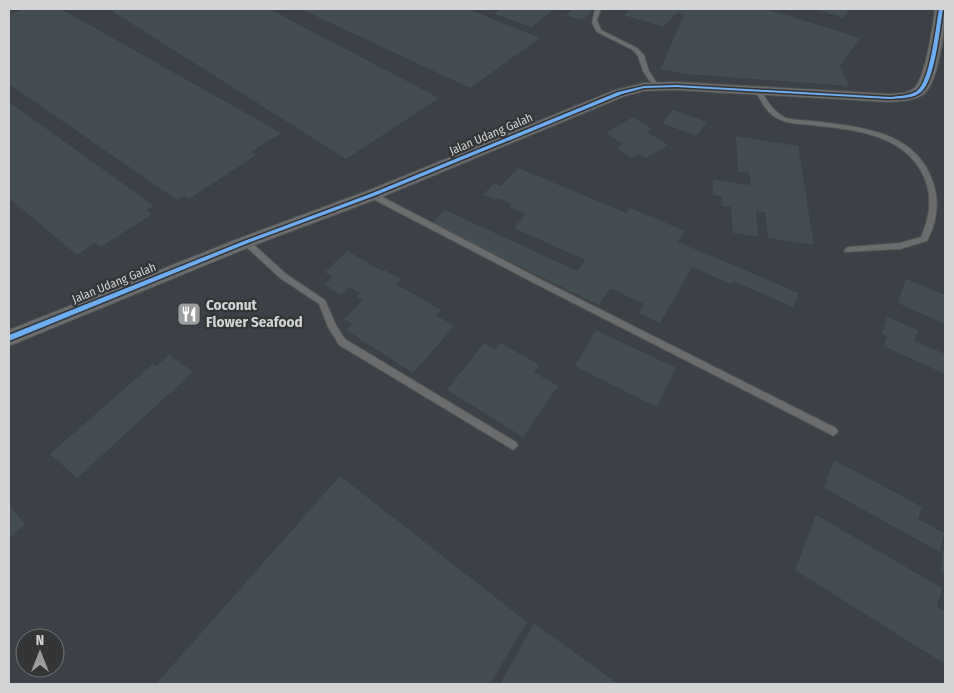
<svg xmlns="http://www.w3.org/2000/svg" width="954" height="693" font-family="'Fira Sans Condensed',sans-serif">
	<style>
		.built { fill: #3b4146; fill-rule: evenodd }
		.building { fill: #444e52 }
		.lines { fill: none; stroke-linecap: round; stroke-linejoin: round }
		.lane-casing { stroke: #505151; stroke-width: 2 }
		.street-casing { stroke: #505151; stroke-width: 2 }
		.lane { fill: #6b6c6d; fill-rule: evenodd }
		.street { fill: #6b6c6d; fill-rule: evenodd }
		.cycleway-casing { stroke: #333537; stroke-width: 3 }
		.cycleway { fill: #6dadf4; fill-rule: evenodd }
		.labels { text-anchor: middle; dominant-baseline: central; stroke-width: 4.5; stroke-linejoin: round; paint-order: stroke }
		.far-street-label { font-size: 12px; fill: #d1d3d4; stroke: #333537 }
		.poi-label { font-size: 15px; font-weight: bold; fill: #d1d3d4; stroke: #333537; text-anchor: start }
	</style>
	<rect width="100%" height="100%" fill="#343536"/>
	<path class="built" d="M9 9H945V684H9ZM25 638H55V668H25Z"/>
	<g class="building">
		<polygon points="24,9 61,9 281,133 251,152 256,155 189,199 184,196 177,200 9,84 9,15"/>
		<polygon points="117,9 269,9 439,98 346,159 112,11"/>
		<polygon points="301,9 467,9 540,38 470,88"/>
		<polygon points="494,9 546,9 552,11 532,27 495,14 499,11"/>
		<polygon points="573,9 587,9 592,12 582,20 566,15"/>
		<polygon points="630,9 766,9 860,38 840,66 849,86 687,74 661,69 684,14 678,12 663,27 624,15"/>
		<polygon points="815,9 850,9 843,18"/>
		<polygon points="9,102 154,206 146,210 152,214 101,247 95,243 77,255 9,198"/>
		<polygon points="673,110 707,122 696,136 662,123"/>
		<polygon points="633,117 652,129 647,132 668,145 646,158 638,154 632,158 617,148 624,144 606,133"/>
		<polygon points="736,136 798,146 814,245 768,238 765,212 756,211 758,237 733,233 731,207 722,206 721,196 713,195 713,180 751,185 749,173 738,171"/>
		<polygon points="518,168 626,213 630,208 685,231 678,242 799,293 793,307 733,281 731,284 692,267 660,323 639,313 644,304 610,288 599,305 448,232 450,231 433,222 445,210 577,271 585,260 514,228 526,214 509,207 512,204 498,198 496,200 483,195 494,183 501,186"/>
		<polygon points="347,251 382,271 384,270 401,279 396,284 441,310 436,315 454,326 413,373 346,330 352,324 344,319 363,300 357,297 360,293 349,287 341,295 325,285 333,277 325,272"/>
		<polygon points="906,279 945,295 945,324 898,303"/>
		<polygon points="887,317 918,330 914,341 945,354 945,374 884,346 887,336 882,334"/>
		<polygon points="596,330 676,368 657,407 575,366"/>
		<polygon points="484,343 495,350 501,343 539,365 534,372 558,386 523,437 447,390"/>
		<polygon points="169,355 193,372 77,478 50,454 153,364 156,366"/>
		<polygon points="834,460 922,507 918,519 944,533 940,552 824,488"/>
		<polygon points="340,476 527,622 490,684 156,684"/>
		<polygon points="9,505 25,524 9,538"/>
		<polygon points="816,515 942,588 937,607 945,611 945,664 795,570"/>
		<polygon points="944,543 945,543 945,574 941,572"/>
		<polygon points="534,623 618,684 500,684"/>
	</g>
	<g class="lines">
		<g class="lane-casing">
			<g id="lane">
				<polygon points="595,9 601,9 597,20 601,30 637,48 644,55 649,71 659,86 658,87 653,86 643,71 638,56 633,50 597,32 592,23"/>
				<path d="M755 88H759C767 100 773 112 786 118 795 120 804 120 813 121 859 127 916 130 933 182 940 202 937 222 927 241L900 249 845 252 844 250 848 247 900 243 921 237C930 217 933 196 923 175 903 133 852 130 811 125 801 124 790 124 781 120 767 115 761 101 754 89Z"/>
				<polygon points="369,193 375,193 540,279 836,428 838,431 836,434 833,436 830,434 534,283 369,197"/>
				<polygon points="246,239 249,240 286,274 325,300 336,325 345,339 516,442 518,445 516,448 513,450 510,448 339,345 328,327 319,304 280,278 243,244 242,242 243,240"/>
			</g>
		</g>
		<g class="street-casing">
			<path id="street" d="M935 9H945C945 28 939 82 924 94 915 101 900 101 890 102L676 90 644 91 625 96 377 199 252 246 9 346V330L240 238 367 191 615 90 644 83 676 82 890 94C898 93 907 94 913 89 925 81 933 25 935 9Z"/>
		</g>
		<use href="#lane" class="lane"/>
		<use href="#street" class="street"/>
		<g class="cycleway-casing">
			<path id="cycleway" d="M939 9H943C940 27 935 81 921 92 913 99 900 98 890 99L676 87 644 88 622 94 374 196 248 243 9 341V335L244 241 370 194 618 92 644 86 676 85 890 97C899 96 909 96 917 91 930 82 936 26 939 9Z"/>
		</g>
		<use href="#cycleway" class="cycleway"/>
	</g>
	<defs>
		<g id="restaurant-square" transform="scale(1.25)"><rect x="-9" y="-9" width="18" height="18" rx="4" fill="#9a9c9d" stroke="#333537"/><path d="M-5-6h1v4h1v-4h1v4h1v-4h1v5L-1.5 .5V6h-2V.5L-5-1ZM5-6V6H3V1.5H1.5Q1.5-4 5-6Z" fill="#fff"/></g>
	</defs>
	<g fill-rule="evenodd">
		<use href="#restaurant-square" x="189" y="314"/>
	</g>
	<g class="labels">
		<g class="far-street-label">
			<text transform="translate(491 134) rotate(-23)">Jalan Udang Galah</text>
			<text transform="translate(114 283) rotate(-22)">Jalan Udang Galah</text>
		</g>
		<g class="poi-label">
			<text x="206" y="305">Coconut<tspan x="206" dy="17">Flower Seafood</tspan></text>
		</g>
	</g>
	<rect width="954" height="693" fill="none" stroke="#d1d3d4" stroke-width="20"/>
	<g transform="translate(40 653)"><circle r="24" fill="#333537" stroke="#727476"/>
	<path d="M0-4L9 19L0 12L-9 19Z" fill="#9a9c9d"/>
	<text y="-8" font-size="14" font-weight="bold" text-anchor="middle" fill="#d1d3d4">N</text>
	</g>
</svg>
